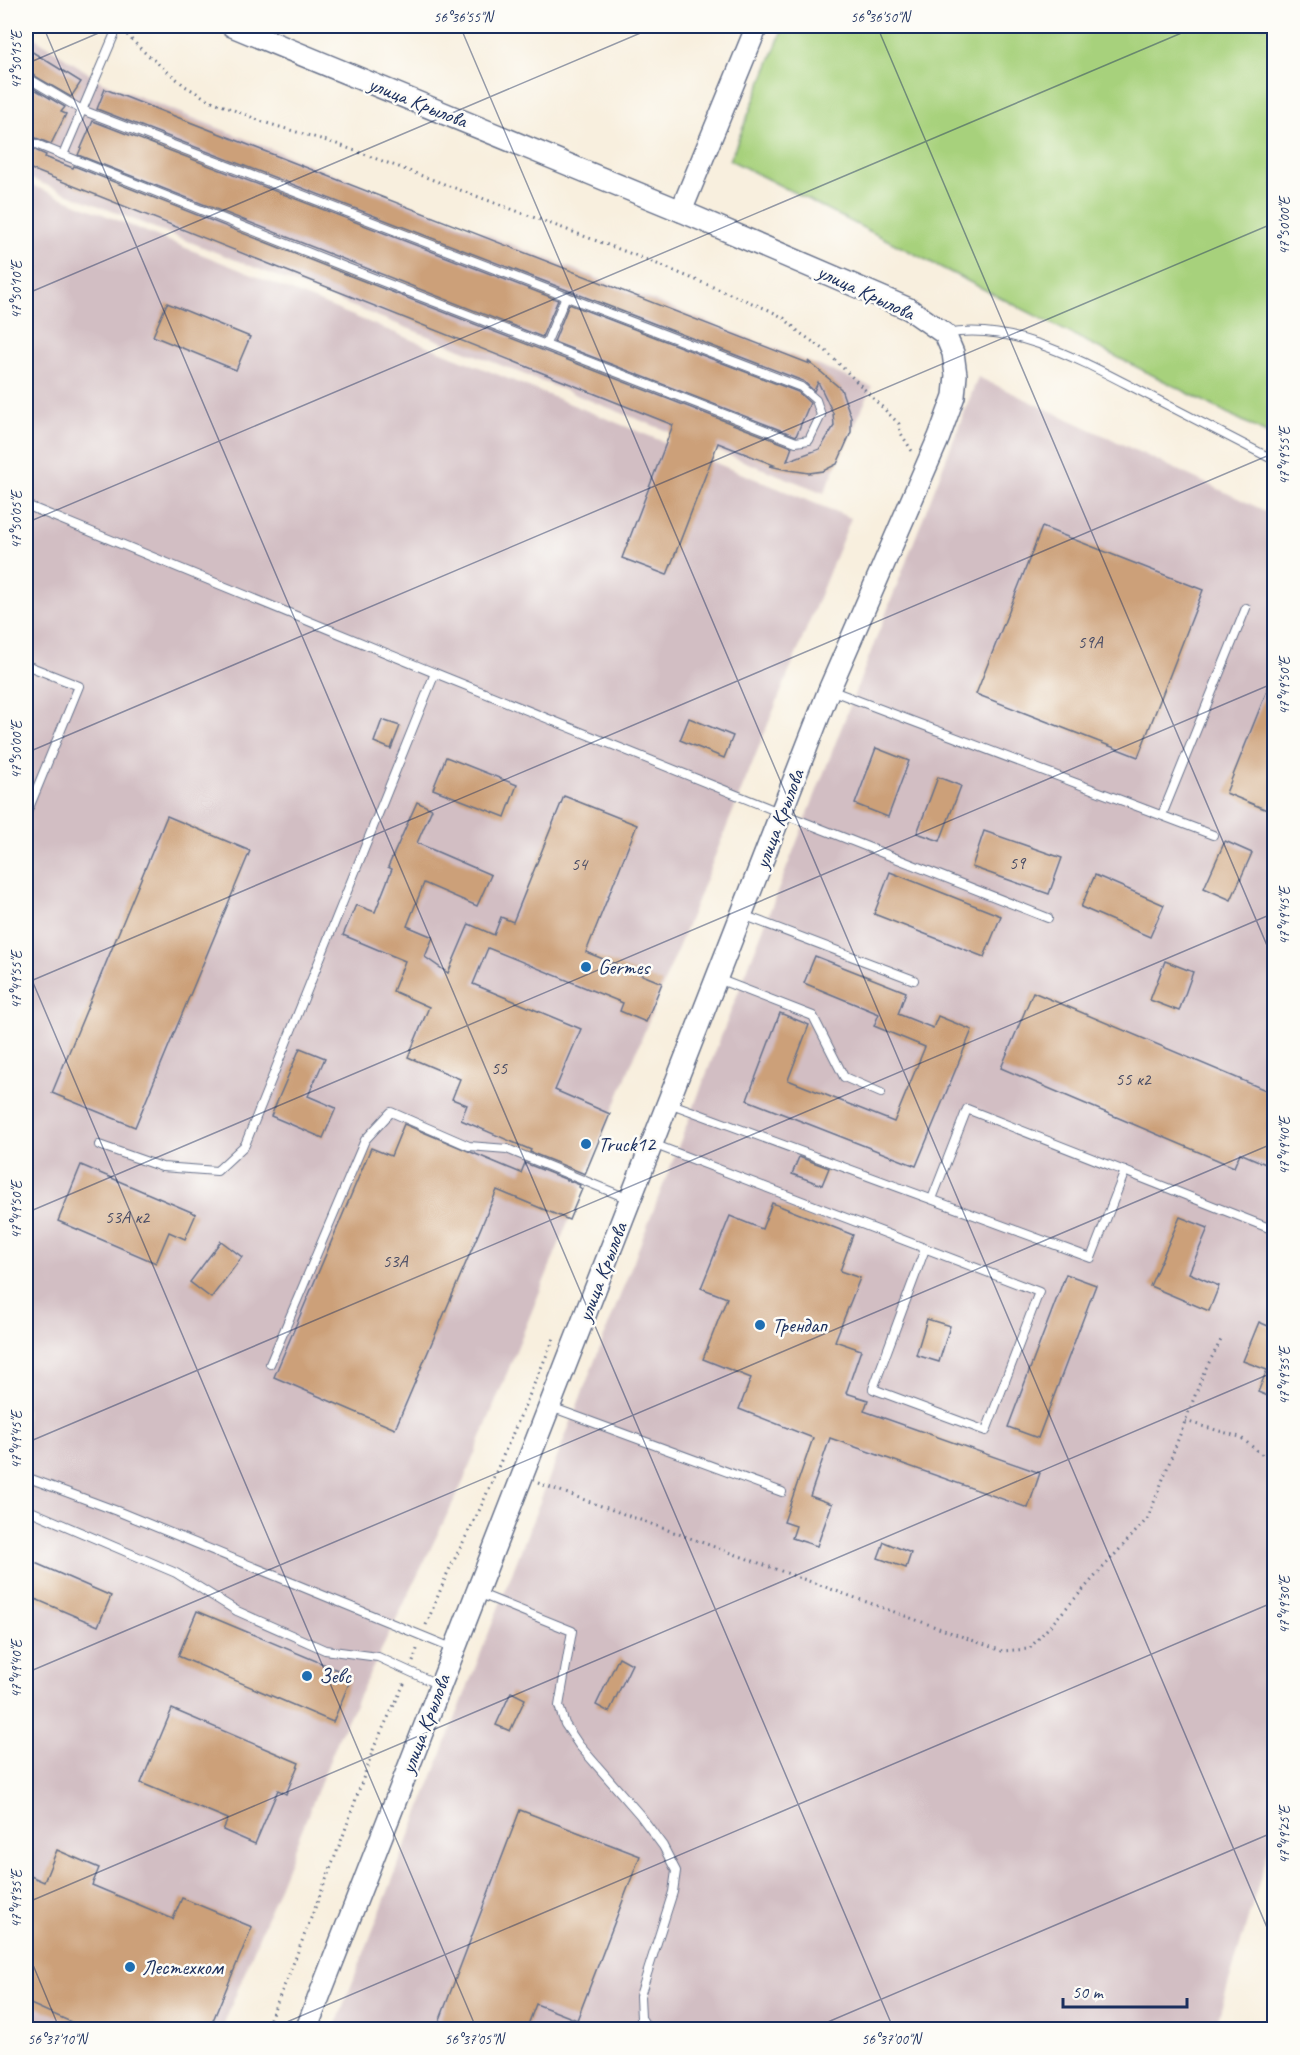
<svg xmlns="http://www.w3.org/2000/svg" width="1300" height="2055" font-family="Caveat,sans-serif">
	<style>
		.industrial { fill: #d2bec3 }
		.green { fill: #a7d17c; stroke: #61806d; stroke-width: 1.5 }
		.building { fill: #cca079 }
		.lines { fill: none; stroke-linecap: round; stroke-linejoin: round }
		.lane-casing { stroke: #68728b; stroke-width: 10 }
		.secondary-casing { stroke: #68728b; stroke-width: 24 }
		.path { stroke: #68728b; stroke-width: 3; stroke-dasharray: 1.5 4.5; stroke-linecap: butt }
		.lane { stroke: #fff; stroke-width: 8 }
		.secondary { stroke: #fff; stroke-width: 21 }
		.ticks { fill: none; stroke: #1b2f5e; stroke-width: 1.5; stroke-opacity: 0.45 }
		.poi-dot { fill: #1f6fb2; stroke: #fdfcf7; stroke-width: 2 }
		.labels { text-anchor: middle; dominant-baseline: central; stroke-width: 5; stroke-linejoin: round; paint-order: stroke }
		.number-label { font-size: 18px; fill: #474b65 }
		.street-label { font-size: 21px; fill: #1b2f5e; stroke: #fdfcf7 }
		.poi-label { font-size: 21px; fill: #1b2f5e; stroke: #fdfcf7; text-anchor: start }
		.neatline { fill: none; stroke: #1b2f5e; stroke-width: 2 }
		.ticks-label { font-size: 15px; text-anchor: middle; fill: #1b2f5e }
	</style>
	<rect width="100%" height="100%" fill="#fdfcf7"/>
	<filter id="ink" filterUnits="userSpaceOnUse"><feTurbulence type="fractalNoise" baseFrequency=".0167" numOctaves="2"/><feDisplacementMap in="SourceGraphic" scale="12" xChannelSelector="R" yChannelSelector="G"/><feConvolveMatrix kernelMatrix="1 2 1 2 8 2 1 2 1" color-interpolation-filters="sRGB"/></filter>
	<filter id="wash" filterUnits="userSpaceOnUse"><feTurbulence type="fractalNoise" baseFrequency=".008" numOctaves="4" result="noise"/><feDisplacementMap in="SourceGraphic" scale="24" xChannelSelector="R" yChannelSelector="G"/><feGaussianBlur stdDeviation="1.35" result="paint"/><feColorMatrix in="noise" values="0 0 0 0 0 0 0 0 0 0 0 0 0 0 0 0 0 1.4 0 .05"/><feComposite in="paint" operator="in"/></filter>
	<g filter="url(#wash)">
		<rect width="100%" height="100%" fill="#f8efde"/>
		<g class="industrial">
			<polygon points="26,32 102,82 872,387 824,493 26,177"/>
			<polygon points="26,183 851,518 464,1480 339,1737 222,2029 26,2029"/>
			<polygon points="978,377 1274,515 1274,1832 1215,2029 334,2030"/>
		</g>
		<polygon class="green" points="784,26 1274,26 1274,437 730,160"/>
		<g id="blocks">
			<g class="building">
				<polygon points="26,48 81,82 71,97 26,71"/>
				<polygon points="26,84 65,107 61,112 66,114 51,144 26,134"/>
				<polygon points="105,89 810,364 808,361 841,389 851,417 851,432 837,464 823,471 809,473 783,469 770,466 774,465 718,443 667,575 622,558 673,425 26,167 26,146 46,155 45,157 73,168 74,166 348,275 792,447 787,461 820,449 834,426 833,413 818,382 814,391 803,381 97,109"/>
				<polygon points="93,121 558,300 542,337 78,155"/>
				<polygon points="167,303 250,337 236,370 153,336"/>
				<polygon points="569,304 798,392 810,403 796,436 554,342"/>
				<polygon points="1042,527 1203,590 1138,757 976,694"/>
				<polygon points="1274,673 1275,792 1267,810 1226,793"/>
				<polygon points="689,718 733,736 724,758 680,740"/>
				<polygon points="382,720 400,726 391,749 374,742"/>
				<polygon points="876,748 909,761 888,817 855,804"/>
				<polygon points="446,757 517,785 505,817 433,789"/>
				<polygon points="938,777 961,786 940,841 917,833"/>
				<polygon points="564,796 637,825 586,952 662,983 646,1022 620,1011 623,1003 488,948 473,984 581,1029 555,1090 610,1114 585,1174 530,1152 531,1150 461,1120 467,1105 452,1099 460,1079 408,1057 429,1007 393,991 405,961 343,935 356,905 375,912 392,869 388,867 417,802 432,809 417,843 491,875 477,906 424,883 407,926 433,937 425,957 448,973 469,924 494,935 501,917 513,922"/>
				<polygon points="167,816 250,851 135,1127 52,1093"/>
				<polygon points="984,831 1062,858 1049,894 972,867"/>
				<polygon points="1225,841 1252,853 1231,900 1204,888"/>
				<polygon points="890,872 1001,916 984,957 874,914"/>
				<polygon points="1095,875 1164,905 1150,937 1081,907"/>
				<polygon points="815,956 906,992 898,1014 933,1028 938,1016 972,1030 916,1166 747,1100 780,1013 809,1025 788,1080 894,1122 925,1047 874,1026 879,1014 804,983"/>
				<polygon points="1165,961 1193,972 1179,1011 1150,1000"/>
				<polygon points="1033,992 1275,1094 1275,1168 1240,1153 1234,1167 1001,1068"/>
				<polygon points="300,1048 325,1058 308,1096 336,1108 323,1138 271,1116"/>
				<polygon points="404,1124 521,1173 525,1163 580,1185 579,1187 582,1189 569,1220 497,1190 395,1429 274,1377 371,1148 391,1156"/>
				<polygon points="799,1157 829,1168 822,1185 792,1174"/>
				<polygon points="81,1165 196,1214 185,1239 169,1232 156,1263 58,1221"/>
				<polygon points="772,1203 853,1235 840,1271 860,1278 835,1341 861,1350 846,1393 868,1400 864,1411 1040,1473 1028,1508 830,1438 810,1496 832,1504 817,1546 792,1538 796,1526 784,1522 813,1438 739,1409 751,1378 703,1359 727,1298 701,1288 730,1216 762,1229"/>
				<polygon points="1180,1217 1208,1228 1189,1273 1219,1286 1209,1311 1150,1286"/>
				<polygon points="221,1241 242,1257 211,1298 190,1282"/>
				<polygon points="1066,1274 1096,1285 1038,1438 1008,1427"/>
				<polygon points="927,1319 950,1326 939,1362 916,1355"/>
				<polygon points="1259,1322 1275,1329 1275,1399 1258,1392 1267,1370 1243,1361"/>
				<polygon points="884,1542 911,1553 906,1568 878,1558"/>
				<polygon points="26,1559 111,1596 98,1626 26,1595"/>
				<polygon points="197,1611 352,1676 333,1722 178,1656"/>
				<polygon points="619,1657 632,1664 609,1712 596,1705"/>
				<polygon points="511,1692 525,1699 510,1731 496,1725"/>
				<polygon points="172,1709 299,1763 286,1794 278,1790 255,1844 223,1830 228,1819 141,1783"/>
				<polygon points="520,1810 640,1856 577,2020 536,2004 526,2030 436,2030"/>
				<polygon points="57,1850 99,1868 92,1885 173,1919 182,1898 252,1927 209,2030 89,2030 26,2002 26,1874 44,1882"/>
			</g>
		</g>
	</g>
	<g filter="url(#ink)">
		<use href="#blocks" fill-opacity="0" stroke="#68728b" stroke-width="1.5"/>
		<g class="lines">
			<g class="lane-casing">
				<g id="lane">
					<polyline points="26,77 82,110 801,387 816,400 821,415 809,440 796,442 350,269 63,155"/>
					<polyline points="26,140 63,155 118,26"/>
					<path d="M946 334C1016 320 1092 367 1152 397 1193 418 1234 439 1274 460"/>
					<polyline points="546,344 566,296"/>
					<polyline points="26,505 435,673"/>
					<polyline points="26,665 79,686 26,815"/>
					<polyline points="830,690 1213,835"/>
					<polyline points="1162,815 1246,608"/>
					<polyline points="743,915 914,980"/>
					<polyline points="718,979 813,1016 844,1077 881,1093"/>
					<polyline points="669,1103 1091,1258 1125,1171"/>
					<polyline points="653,1144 1039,1292 986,1431 873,1389 925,1249"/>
					<polyline points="99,1145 162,1167 217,1171 245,1145 435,673 781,813 1048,918"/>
					<polyline points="932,1199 967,1109 1274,1230"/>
					<polyline points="270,1364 365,1140 391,1112 469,1146 507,1149 629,1199"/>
					<polyline points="551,1407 782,1492"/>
					<polyline points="26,1477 117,1511 454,1649"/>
					<polyline points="26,1509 176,1573 237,1611 325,1650 378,1657 439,1685"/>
					<polyline points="478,1593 572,1631 559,1706 565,1724 579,1745 640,1815 663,1846 676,1871 673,1892 640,1996 641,2018 649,2030"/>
				</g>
			</g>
			<g class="secondary-casing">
				<g id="secondary">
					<polyline points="232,26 681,211 909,309 945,334 953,353 956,375 954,396 939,437 829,690 306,2030"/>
					<polyline points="681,211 757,26"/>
				</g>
			</g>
			<g class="path">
				<polyline points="127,35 143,51 185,86 207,99 263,122 334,143 640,257 769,310 784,318 800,333 825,350 899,424 900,432 912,451"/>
				<polyline points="1185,1421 1240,1437 1274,1464"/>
				<polyline points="538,1483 1002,1651 1029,1649 1148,1518 1204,1372 1221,1340"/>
				<polyline points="426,1625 447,1574 480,1509 555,1336"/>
				<polyline points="413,1662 418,1646"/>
				<polyline points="265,2030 288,1977 343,1836 374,1747 405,1682"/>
			</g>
			<use href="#lane" class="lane"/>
			<use href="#secondary" class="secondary"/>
		</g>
	</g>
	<path class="ticks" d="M43 26 894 2030M460 26 1274 1944M877 26 1274 962M26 64 115 26M26 294 657 26M26 523 1198 26M26 753 1274 223M26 966 477 2030M26 983 1274 453M26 1213 1274 683M26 1443 1274 913M26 1673 1274 1143M26 1903 1274 1372M26 1948 60 2030M268 2030 1274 1602M809 2030 1274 1832"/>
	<g class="poi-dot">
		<circle cx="586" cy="967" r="6"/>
		<circle cx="586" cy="1144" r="6"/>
		<circle cx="760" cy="1325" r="6"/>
		<circle cx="307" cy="1676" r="6"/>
		<circle cx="130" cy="1967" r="6"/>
	</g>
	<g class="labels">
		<g class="number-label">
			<text x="1090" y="642">59А</text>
			<text x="1017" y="863">59</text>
			<text x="579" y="864">54</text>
			<text x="499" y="1068">55</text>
			<text x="1133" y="1079">55 к2</text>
			<text x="127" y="1217">53А к2</text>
			<text x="395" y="1261">53А</text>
		</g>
		<g class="street-label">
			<text transform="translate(418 102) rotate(22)">улица Крылова</text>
			<text transform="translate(866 292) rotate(25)">улица Крылова</text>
			<text transform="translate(779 819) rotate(-69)">улица Крылова</text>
			<text transform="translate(602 1272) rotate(-69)">улица Крылова</text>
			<text transform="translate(425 1724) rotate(-69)">улица Крылова</text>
		</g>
		<g class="poi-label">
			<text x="598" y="967">Germes</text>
			<text x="598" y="1144">Truck12</text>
			<text x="772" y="1325">Трендап</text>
			<text x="319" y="1676">Зевс</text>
			<text x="142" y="1967">Лестехком</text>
		</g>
	</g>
	<rect width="1300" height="2055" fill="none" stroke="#fdfcf7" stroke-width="66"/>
	<path d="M1063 1998v9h124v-9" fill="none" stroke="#1b2f5e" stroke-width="3"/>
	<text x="1072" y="1998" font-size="18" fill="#1b2f5e" stroke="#fdfcf7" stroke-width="4.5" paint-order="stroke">50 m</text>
	<rect x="33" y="33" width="1234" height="1989" class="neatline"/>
	<g class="ticks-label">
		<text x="463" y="22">56°36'55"N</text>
		<text x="880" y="22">56°36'50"N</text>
		<text transform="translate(16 60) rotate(-90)" y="5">47°50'15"E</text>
		<text transform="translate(1284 226) rotate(-90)" y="5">47°50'00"E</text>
		<text transform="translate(16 290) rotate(-90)" y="5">47°50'10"E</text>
		<text transform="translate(1284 456) rotate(-90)" y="5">47°49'55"E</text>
		<text transform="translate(16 520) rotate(-90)" y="5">47°50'05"E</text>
		<text transform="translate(1284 686) rotate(-90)" y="5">47°49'50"E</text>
		<text transform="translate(16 750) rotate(-90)" y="5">47°50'00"E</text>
		<text transform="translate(1284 916) rotate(-90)" y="5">47°49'45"E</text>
		<text transform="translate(16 980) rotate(-90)" y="5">47°49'55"E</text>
		<text transform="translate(1284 1146) rotate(-90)" y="5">47°49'40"E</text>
		<text transform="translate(16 1210) rotate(-90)" y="5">47°49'50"E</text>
		<text transform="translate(1284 1376) rotate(-90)" y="5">47°49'35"E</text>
		<text transform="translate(16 1440) rotate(-90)" y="5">47°49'45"E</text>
		<text transform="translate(1284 1605) rotate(-90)" y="5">47°49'30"E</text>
		<text transform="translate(16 1669) rotate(-90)" y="5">47°49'40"E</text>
		<text transform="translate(1284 1835) rotate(-90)" y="5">47°49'25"E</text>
		<text transform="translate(16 1899) rotate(-90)" y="5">47°49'35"E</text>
		<text x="57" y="2044">56°37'10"N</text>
		<text x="474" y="2044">56°37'05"N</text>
		<text x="891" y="2044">56°37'00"N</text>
	</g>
</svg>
